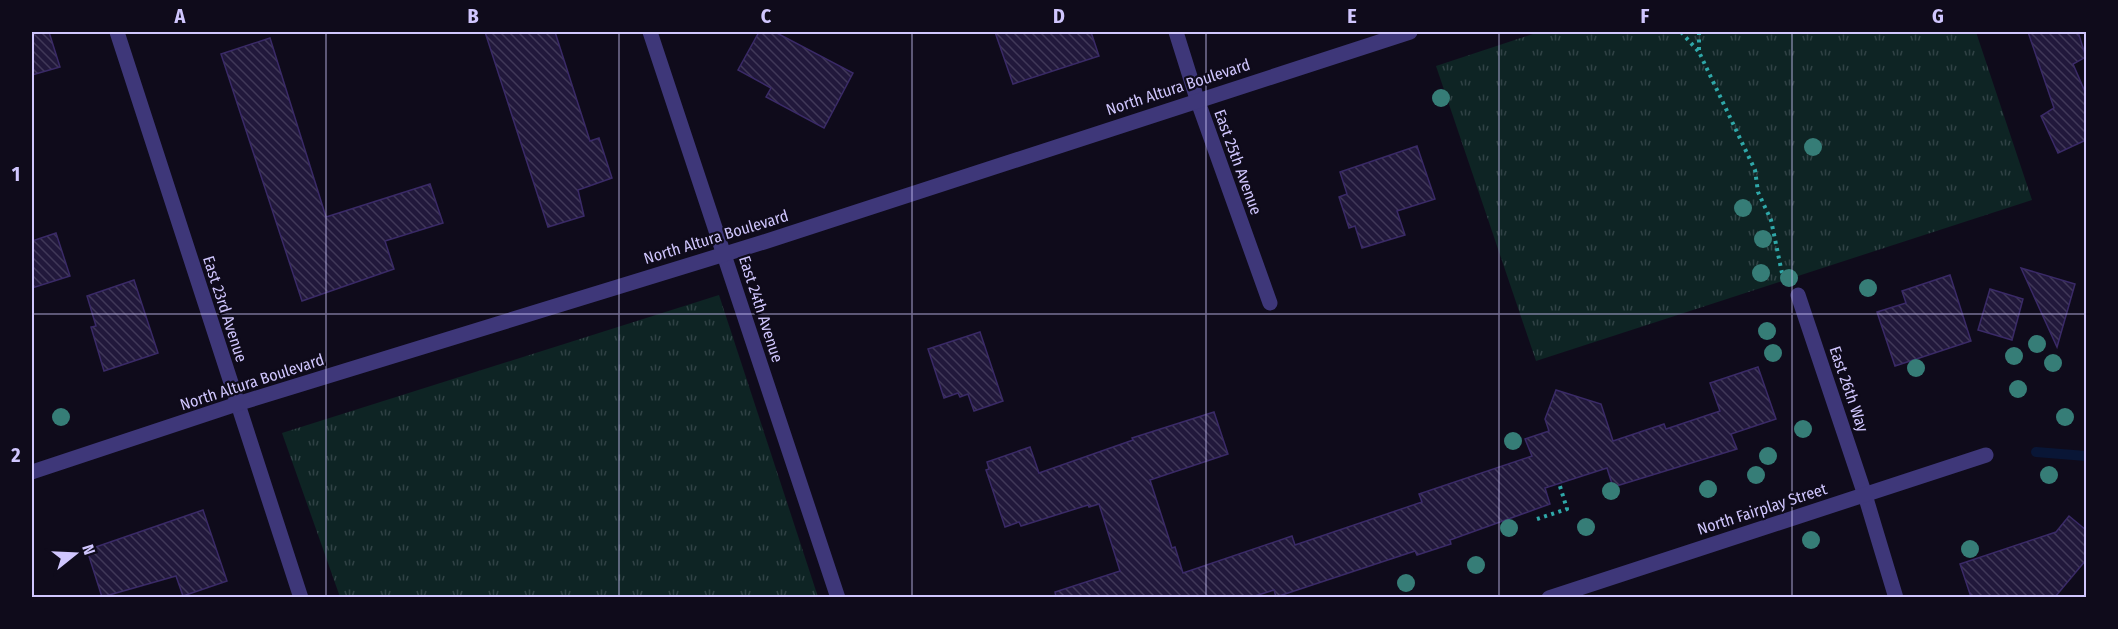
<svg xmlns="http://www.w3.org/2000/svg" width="2118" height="629" font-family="'Fira Sans Condensed',sans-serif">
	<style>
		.grass { fill: url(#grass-tufts) }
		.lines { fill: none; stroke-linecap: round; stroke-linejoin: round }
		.stream { stroke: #091636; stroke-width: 10 }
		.building { fill: url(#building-back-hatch); stroke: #3a2a67; stroke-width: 1.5 }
		.path { stroke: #2fa8a9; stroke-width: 4; stroke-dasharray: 3 4.5; stroke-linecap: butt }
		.minor { stroke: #3e3779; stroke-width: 15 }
		.tree { fill: #367d77 }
		.grid { fill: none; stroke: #d0c6fe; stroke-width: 1.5; stroke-opacity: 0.55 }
		.labels { text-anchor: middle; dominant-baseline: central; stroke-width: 4.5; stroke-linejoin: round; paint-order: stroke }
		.street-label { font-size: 16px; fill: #d0c6fe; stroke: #0f0b1b }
		.neatline { fill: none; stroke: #d0c6fe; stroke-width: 2 }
		.grid-label { font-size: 20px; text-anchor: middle; font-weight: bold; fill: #d0c6fe }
	</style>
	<defs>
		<pattern id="grass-tufts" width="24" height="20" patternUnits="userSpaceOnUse" patternTransform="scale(1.5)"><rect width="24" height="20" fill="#0e2424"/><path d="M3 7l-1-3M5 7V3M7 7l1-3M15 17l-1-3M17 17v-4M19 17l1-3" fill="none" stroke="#304245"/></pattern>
		<pattern id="building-back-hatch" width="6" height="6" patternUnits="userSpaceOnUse" patternTransform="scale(1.5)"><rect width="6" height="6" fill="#21183b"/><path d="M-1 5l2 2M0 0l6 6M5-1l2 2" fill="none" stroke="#403858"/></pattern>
	</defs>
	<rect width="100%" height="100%" fill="#0f0b1b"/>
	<g class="grass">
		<polygon points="1539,32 1976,32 2032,200 1536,361 1436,66"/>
		<polygon points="719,295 818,597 340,597 282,433"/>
	</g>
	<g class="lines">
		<polyline class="stream" points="2036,452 2086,456"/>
	</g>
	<g class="building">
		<polygon points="32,32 49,32 60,67 32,75"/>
		<polygon points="485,32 555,32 590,141 599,138 612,178 578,190 584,216 548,227"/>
		<polygon points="759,32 775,32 853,73 824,128 766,97 771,88 738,70"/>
		<polygon points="995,32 1091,32 1099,56 1013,84"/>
		<polygon points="2028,32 2078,32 2086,57 2073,64 2086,94 2086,140 2058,153 2041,116 2054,108"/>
		<polygon points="270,38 326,217 430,184 443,223 385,241 394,269 302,301 221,54"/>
		<polygon points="1417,146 1435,199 1397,211 1405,235 1362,248 1355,226 1349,228 1339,197 1347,194 1340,172"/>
		<polygon points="56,233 70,276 32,288 32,241"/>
		<polygon points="2021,268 2075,284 2057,347"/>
		<polygon points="1950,275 1971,341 1895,366 1877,312 1906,303 1902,291"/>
		<polygon points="134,280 158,353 104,371 91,327 96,326 87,296"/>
		<polygon points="1990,289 2023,299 2012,340 1978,330"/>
		<polygon points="980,332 1003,401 974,411 968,394 960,397 958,393 944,398 928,349"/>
		<polygon points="1758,367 1776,419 1731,434 1737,449 1613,487 1607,468 1545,488 1550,504 1450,540 1451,544 1417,555 1415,551 1276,597 1274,590 1252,597 1056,597 1055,592 1120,571 1099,504 1089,507 1088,505 1021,526 1019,522 1005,527 986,470 989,469 987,462 1030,447 1039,473 1133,440 1132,438 1214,412 1228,454 1150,480 1172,548 1175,547 1183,573 1292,536 1295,545 1422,502 1419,494 1532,456 1525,439 1549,431 1545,419 1556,390 1601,404 1613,441 1664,424 1666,429 1720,411 1710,383"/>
		<polygon points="203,510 227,581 183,596 176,576 102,597 87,550"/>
		<polygon points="2069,516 2086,530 2086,560 2055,597 1971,597 1960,564 2056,532"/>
	</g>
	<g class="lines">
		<g class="path">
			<polyline points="1681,32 1698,51"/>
			<polyline points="1699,32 1699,52 1755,170 1758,192 1771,220 1783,278"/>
			<polyline points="1537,519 1567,509 1559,483"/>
		</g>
		<g class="minor">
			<polyline points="117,32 301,598"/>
			<polyline points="650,32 838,598"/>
			<polyline points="1176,32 1197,99 1270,303"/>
			<polyline points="1798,295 1865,495 1896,598"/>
			<polyline points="32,472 237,404 764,242 1410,32"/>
			<polyline points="1549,598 1986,455"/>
		</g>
	</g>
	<g class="tree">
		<circle cx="1441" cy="98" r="9"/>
		<circle cx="1813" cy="147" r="9"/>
		<circle cx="1743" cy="208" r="9"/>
		<circle cx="1763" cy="239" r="9"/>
		<circle cx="1761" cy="273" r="9"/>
		<circle cx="1789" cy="278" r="9"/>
		<circle cx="1868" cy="288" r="9"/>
		<circle cx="1767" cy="331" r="9"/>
		<circle cx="2037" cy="344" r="9"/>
		<circle cx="1773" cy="353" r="9"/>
		<circle cx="2014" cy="356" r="9"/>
		<circle cx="2053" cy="363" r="9"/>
		<circle cx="1916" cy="368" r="9"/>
		<circle cx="2018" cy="389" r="9"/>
		<circle cx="61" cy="417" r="9"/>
		<circle cx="2065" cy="417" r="9"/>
		<circle cx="1803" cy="429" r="9"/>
		<circle cx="1513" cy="441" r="9"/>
		<circle cx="1768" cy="456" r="9"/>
		<circle cx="1756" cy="475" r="9"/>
		<circle cx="2049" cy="475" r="9"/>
		<circle cx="1708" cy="489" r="9"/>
		<circle cx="1611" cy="491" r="9"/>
		<circle cx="1586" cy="527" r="9"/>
		<circle cx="1509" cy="528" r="9"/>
		<circle cx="1811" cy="540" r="9"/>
		<circle cx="1970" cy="549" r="9"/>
		<circle cx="1476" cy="565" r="9"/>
		<circle cx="1406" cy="583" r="9"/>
	</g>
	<path class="grid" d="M326 32V598M619 32V598M912 32V598M1206 32V598M1499 32V598M1792 32V598M32 314H2086"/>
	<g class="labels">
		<g class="street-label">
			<text transform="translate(1178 87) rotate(-18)">North Altura Boulevard</text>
			<text transform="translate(1238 162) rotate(70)">East 25th Avenue</text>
			<text transform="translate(716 237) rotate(-17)">North Altura Boulevard</text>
			<text transform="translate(225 309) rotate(72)">East 23rd Avenue</text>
			<text transform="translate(761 309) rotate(72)">East 24th Avenue</text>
			<text transform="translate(252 382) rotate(-18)">North Altura Boulevard</text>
			<text transform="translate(1849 389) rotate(71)">East 26th Way</text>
			<text transform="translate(1762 509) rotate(-18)">North Fairplay Street</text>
		</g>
	</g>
	<rect width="2118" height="629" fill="none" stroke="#0f0b1b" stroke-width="66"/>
	<g transform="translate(75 554) rotate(72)" stroke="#0f0b1b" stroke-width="4.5" paint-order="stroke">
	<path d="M0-4.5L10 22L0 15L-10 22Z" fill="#d0c6fe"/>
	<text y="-9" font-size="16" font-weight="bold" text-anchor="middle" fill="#d0c6fe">N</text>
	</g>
	<rect x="33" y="33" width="2052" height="563" class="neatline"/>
	<g class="grid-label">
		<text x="180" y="23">A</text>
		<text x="473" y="23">B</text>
		<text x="766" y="23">C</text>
		<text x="1059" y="23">D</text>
		<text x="1352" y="23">E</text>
		<text x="1645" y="23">F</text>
		<text x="1938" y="23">G</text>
		<text x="16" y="181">1</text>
		<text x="16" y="462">2</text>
	</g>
</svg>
